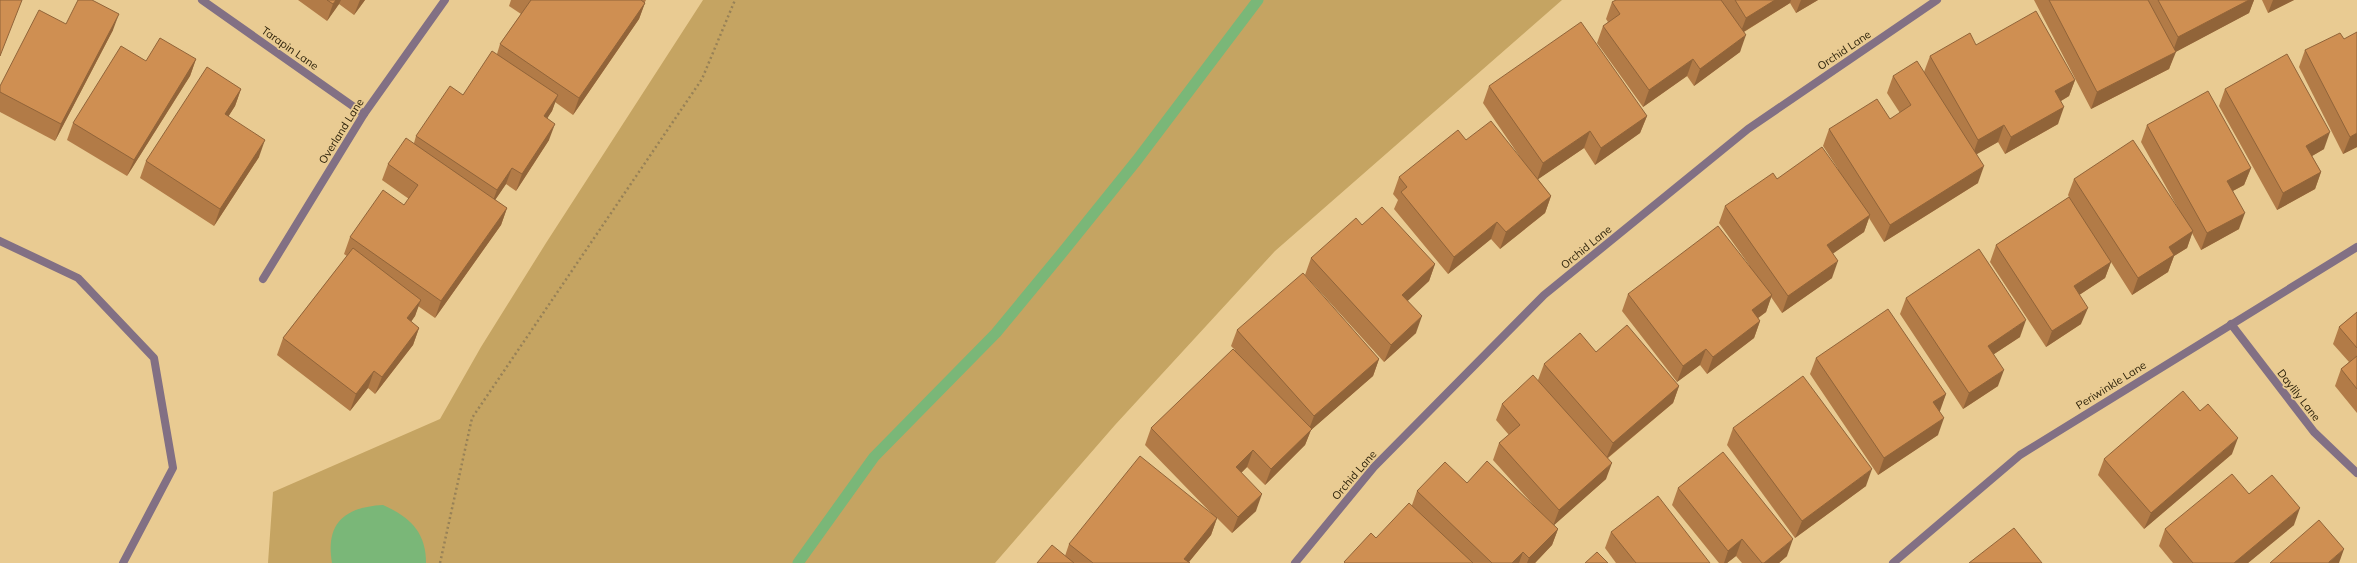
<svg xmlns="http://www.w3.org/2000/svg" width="2357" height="563" font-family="Mulish,sans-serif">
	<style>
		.green { fill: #c5a462 }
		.water { fill: #7ab778 }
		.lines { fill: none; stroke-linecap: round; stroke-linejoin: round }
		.stream { stroke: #7ab778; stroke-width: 11 }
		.path { stroke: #978157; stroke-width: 2.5; stroke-dasharray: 2 3; stroke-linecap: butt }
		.service { stroke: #827084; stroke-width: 8 }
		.minor { stroke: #827084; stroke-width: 8 }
		.wall { fill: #b27b47 }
		.shaded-wall { fill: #916439 }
		.building { fill: #cf8f52; stroke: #916439 }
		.labels { text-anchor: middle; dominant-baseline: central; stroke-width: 3.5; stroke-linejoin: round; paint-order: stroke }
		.street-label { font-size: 11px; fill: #2e230b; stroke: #e9cb92 }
	</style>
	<rect width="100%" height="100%" fill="#e9cb92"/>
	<polygon class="green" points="703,0 1562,0 1275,251 1115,425 995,563 268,563 273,492 440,419 481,347 546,243"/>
	<path class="water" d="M383 505C410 517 426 532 426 563H332C325 523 345 507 383 505Z"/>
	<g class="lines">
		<polyline class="stream" points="798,563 874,457 996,333 1062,253 1137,160 1258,0"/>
		<polyline class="path" points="440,563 472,418 702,79 735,0"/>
		<polyline class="service" points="0,241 78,278 154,358 173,468 123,563"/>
		<g class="minor">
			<polyline points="202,0 364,114"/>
			<polyline points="263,279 364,114 445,0"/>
			<polyline points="2231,324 2314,432 2357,473"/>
			<polyline points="1295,563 1374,467 1544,295 1748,129 1937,0"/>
			<polyline points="1893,563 2020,455 2357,247"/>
		</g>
	</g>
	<g class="wall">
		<polygon points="298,0 365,0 354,15 339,4 327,21"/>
		<polygon points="511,0 646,0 645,2 639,19 573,115 555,102 552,111 547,118 549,140 516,191 506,184 495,200 507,208 501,225 435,318 418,306 415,316 411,322 419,328 413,345 375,394 368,388 350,411 277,355 283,338 347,256 344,254 350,237 404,205 409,199 382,180 388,164 414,143 416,136 463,95 497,54 500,44 521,14 509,6"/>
		<polygon points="1616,0 1818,0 1796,13 1790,3 1744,32 1740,52 1694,86 1687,76 1643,107 1597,43 1603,26 1608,22 1606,19 1612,2"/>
		<polygon points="2034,0 2254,0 2249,13 2175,52 2169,69 2091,109"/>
		<polygon points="2262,0 2294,0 2268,13"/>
		<polygon points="66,24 113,30 55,141 0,112 0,86"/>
		<polygon points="2344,39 2357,147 2343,154 2299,67 2305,50"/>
		<polygon points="1976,45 2075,80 2069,96 2061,101 2058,124 2005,154 1998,142 1976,154 1978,183 1884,242 1869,218 1864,232 1833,253 1832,278 1782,313 1771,297 1766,312 1758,318 1760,321 1754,338 1707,374 1700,365 1677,382 1622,311 1628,294 1749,265 1719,223 1725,206 1777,179 1838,169 1823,146 1829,129 1890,119 1900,113 1887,93 1893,76 1924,72 1930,56"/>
		<polygon points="196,59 190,76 127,176 67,140 73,123"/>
		<polygon points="1489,86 1647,116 1640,133 1595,165 1584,148 1538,179 1551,196 1545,213 1500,249 1491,239 1448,274 1394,209 1398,200 1393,194 1399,177 1466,140 1524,163 1483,103"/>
		<polygon points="241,89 235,106 228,117 259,157 214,226 140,178 146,161"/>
		<polygon points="2225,89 2324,149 2312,156 2321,172 2315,189 2277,210 2219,106"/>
		<polygon points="2147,125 2251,168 2244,185 2233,191 2239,229 2201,250 2192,233 2187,248 2174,256 2168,272 2132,295 2111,262 2105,278 2079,295 2081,324 2046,347 1990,262 1996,245 2069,197 2068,195 2074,179 2179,210 2141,142"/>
		<polygon points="1362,225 1435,264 1429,281 1407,301 1416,333 1384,362 1305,275 1311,258"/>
		<polygon points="1906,298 2020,337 1994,354 1998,386 1963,409 1900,314"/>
		<polygon points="2357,312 2357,413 2335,386 2341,369 2349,362 2333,344 2339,327"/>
		<polygon points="1237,330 1379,359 1373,376 1311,430 1305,445 1265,485 1247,467 1241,473 1256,511 1232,533 1217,518 1211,535 1189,562 1190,563 1037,563 1065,556 1069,544 1214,516 1145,445 1151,428 1235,350 1231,346"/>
		<polygon points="1596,352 1679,386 1673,403 1608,458 1606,479 1554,525 1558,529 1552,545 1535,563 1344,563 1376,538 1412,505 1417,491 1467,483 1536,508 1493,460 1499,443 1509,435 1496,420 1502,404 1538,380 1544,364"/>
		<polygon points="1816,358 1946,394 1939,411 1938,435 1878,475 1810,374"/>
		<polygon points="1733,428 1866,486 1795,538 1727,445"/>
		<polygon points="2232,454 2144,529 2098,475 2104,459"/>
		<polygon points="1678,488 1787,556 1779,563 1742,563 1736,556 1727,563 1719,563 1672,505"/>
		<polygon points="2249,494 2294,525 2248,563 2173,563 2159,546 2165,529"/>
		<polygon points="1611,532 1710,563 1616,563 1605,548"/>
	</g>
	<g class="shaded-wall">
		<polygon points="336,0 341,0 339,4 327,21 333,4"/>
		<polygon points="360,0 365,0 354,15"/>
		<polygon points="1775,0 1791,0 1790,3 1740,34 1746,18"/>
		<polygon points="1801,0 1818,0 1796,13"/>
		<polygon points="2249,0 2254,0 2249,13 2172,54 2178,37"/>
		<polygon points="2273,0 2294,0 2268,13"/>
		<polygon points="645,3 639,19 573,115 579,98"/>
		<polygon points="119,14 113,30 55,141 61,124"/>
		<polygon points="1746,35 1740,52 1694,86 1700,69"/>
		<polygon points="2176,52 2169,69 2091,109 2097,92"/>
		<polygon points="196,59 190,76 127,176 134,160"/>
		<polygon points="1693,59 1687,76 1643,107 1649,90"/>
		<polygon points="2075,80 2069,96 2049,108 2055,91"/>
		<polygon points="241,89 235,106 219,131 225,114"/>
		<polygon points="558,95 552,111 538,133 544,116"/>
		<polygon points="2064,107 2058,124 2005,154 2011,137"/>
		<polygon points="1647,116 1640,133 1595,165 1601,148"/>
		<polygon points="555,124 549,140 516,191 522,174"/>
		<polygon points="2004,125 1998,142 1972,157 1978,140"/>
		<polygon points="1590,131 1584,148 1537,180 1543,163"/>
		<polygon points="2330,132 2324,149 2300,163 2306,146"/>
		<polygon points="2357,133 2357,147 2343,154 2350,137"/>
		<polygon points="265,140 259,157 214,226 220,209"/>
		<polygon points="1984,166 1978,183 1884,242 1890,225"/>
		<polygon points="512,168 506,184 491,206 497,190"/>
		<polygon points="2251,168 2244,185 2221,197 2227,181"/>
		<polygon points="2321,172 2315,189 2277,210 2283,193"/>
		<polygon points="1551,196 1545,213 1500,249 1506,232"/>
		<polygon points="507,208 501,225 435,318 441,301"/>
		<polygon points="2245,213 2239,229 2201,250 2207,233"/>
		<polygon points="1870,215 1864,232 1821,262 1827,245"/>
		<polygon points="1497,222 1491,239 1448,274 1454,257"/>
		<polygon points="2193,231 2187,248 2174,256 2168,272 2132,295 2138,278 2169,247"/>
		<polygon points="1838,261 1832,278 1782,313 1788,296"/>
		<polygon points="2111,262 2105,278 2067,303 2074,286"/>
		<polygon points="1435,264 1429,281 1396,312 1402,295"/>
		<polygon points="1772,295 1766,312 1746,327 1752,310"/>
		<polygon points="421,300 415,316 401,335 407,318"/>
		<polygon points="2088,308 2081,324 2046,347 2052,331"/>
		<polygon points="1422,316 1416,333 1384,362 1391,345"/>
		<polygon points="2026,320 2020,337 1982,362 1988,346"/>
		<polygon points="1760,321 1754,338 1707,374 1713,357"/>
		<polygon points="419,328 413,345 375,394 382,377"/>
		<polygon points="1706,349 1700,365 1677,382 1683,366"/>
		<polygon points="1379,359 1373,376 1311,430 1305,445 1265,485 1271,469 1308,432 1314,416"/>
		<polygon points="2004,370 1998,386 1963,409 1969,393"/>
		<polygon points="374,371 368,388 350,411 356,394"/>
		<polygon points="1679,386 1673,403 1606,459 1613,443"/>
		<polygon points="1946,394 1940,411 1927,419 1933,402"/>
		<polygon points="1944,418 1938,435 1878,475 1884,458"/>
		<polygon points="2238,438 2232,454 2144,529 2151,513"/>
		<polygon points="1253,450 1247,467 1230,484 1236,467"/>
		<polygon points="1612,463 1606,479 1553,526 1559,510"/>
		<polygon points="1872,469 1866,486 1795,538 1802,521"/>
		<polygon points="1262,494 1256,511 1232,533 1238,517"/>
		<polygon points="2300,508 2294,525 2248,563 2234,563"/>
		<polygon points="1217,518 1211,535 1188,563 1184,559"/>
		<polygon points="1558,529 1552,545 1535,563 1527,563 1529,558"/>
		<polygon points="1742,539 1736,556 1727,563 1724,563 1728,551"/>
		<polygon points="1793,539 1787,556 1779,563 1764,563"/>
		<polygon points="2344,549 2339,563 2328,563"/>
		<polygon points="1523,552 1519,563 1512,563"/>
	</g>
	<g class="building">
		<polygon points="0,0 22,0 0,56"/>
		<polygon points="78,0 92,0 119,14 61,124 0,92 0,86 39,10 66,24"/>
		<polygon points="327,0 336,0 333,4"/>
		<polygon points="531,0 641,0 645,3 579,98 500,44"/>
		<polygon points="1616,0 1721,0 1746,35 1700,69 1693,59 1649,90 1603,26 1620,14 1612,2"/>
		<polygon points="1735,0 1775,0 1746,18"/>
		<polygon points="2049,0 2148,0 2176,52 2097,92"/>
		<polygon points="2158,0 2249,0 2178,37"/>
		<polygon points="2036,11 2075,80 2055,91 2064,107 2011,137 2004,125 1978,140 1930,56 1970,33 1976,45"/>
		<polygon points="1581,22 1647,116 1601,148 1590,131 1543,163 1489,86"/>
		<polygon points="2357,32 2357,133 2350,137 2305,50 2340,33 2344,39"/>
		<polygon points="160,38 196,59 134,160 73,123 121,46 146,61"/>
		<polygon points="492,51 558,95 544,116 555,124 522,174 512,168 497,190 416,136 450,86 463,95"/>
		<polygon points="2287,54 2330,132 2306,146 2321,172 2283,193 2225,89"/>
		<polygon points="1917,61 1984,166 1890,225 1829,129 1877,99 1890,119 1911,105 1893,76"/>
		<polygon points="207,67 241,89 225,114 265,140 220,209 146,161"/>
		<polygon points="2208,91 2251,168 2227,181 2245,213 2207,233 2147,125"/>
		<polygon points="1491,121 1551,196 1506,232 1497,222 1454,257 1401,192 1407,187 1399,177 1458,130 1466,140"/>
		<polygon points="406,138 507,208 441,301 350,237 383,190 404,205 418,185 388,164"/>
		<polygon points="2133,140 2193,231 2169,247 2174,255 2138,278 2074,179"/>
		<polygon points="1822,147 1870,215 1827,245 1838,261 1788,296 1725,206 1773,173 1777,179"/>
		<polygon points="2069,197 2111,262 2074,286 2088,308 2052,331 1996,245"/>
		<polygon points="1382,207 1435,264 1402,295 1422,316 1391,345 1311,258 1356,218 1362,225"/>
		<polygon points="1718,226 1772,295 1752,310 1760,321 1713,357 1706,349 1683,366 1628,294"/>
		<polygon points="353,248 421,300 407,318 419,328 382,377 374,371 356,394 283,338"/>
		<polygon points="1979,249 2026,320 1988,346 2004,370 1969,393 1906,298"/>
		<polygon points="1303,273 1379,359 1314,416 1237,330"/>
		<polygon points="1888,309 1946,394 1933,402 1944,418 1884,458 1816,358"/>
		<polygon points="2357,312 2357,348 2339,327"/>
		<polygon points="1627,325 1679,386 1613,443 1544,364 1580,333 1596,352"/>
		<polygon points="1233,349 1312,429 1271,469 1253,450 1236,467 1262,494 1238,517 1151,428"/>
		<polygon points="2357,356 2357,389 2341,369"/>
		<polygon points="1533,375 1612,463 1559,510 1499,443 1520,425 1502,404"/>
		<polygon points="1803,376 1872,469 1802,521 1733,428"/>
		<polygon points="2183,391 2200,411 2208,404 2238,438 2151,513 2104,459"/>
		<polygon points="1723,452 1793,539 1764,563 1762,563 1742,539 1728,551 1678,488"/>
		<polygon points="1140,456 1217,518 1184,559 1190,563 1093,563 1069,544"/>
		<polygon points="1487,461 1558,529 1529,558 1523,552 1512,563 1492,563 1417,491 1445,462 1467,483"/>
		<polygon points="2232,474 2249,494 2272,475 2300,508 2234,563 2193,563 2165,529"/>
		<polygon points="1658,496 1710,563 1636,563 1611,532"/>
		<polygon points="1409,503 1473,563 1345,563 1344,562 1371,533 1376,538"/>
		<polygon points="2319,520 2344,549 2329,562 2329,563 2270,563"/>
		<polygon points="2014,528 2042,563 1969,563"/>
		<polygon points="1052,545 1074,563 1037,563"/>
		<polygon points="1597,552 1608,563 1585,563"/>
	</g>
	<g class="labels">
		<g class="street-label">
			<text transform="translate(290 48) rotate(35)">Tarapin Lane</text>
			<text transform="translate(1844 50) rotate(-34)">Orchid Lane</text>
			<text transform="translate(341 131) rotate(-58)">Overland Lane</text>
			<text transform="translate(1586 247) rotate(-39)">Orchid Lane</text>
			<text transform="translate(2111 385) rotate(-32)">Periwinkle Lane</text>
			<text transform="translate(2299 395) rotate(52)">Daylily Lane</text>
			<text transform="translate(1354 475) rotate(-49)">Orchid Lane</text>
		</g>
	</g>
</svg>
